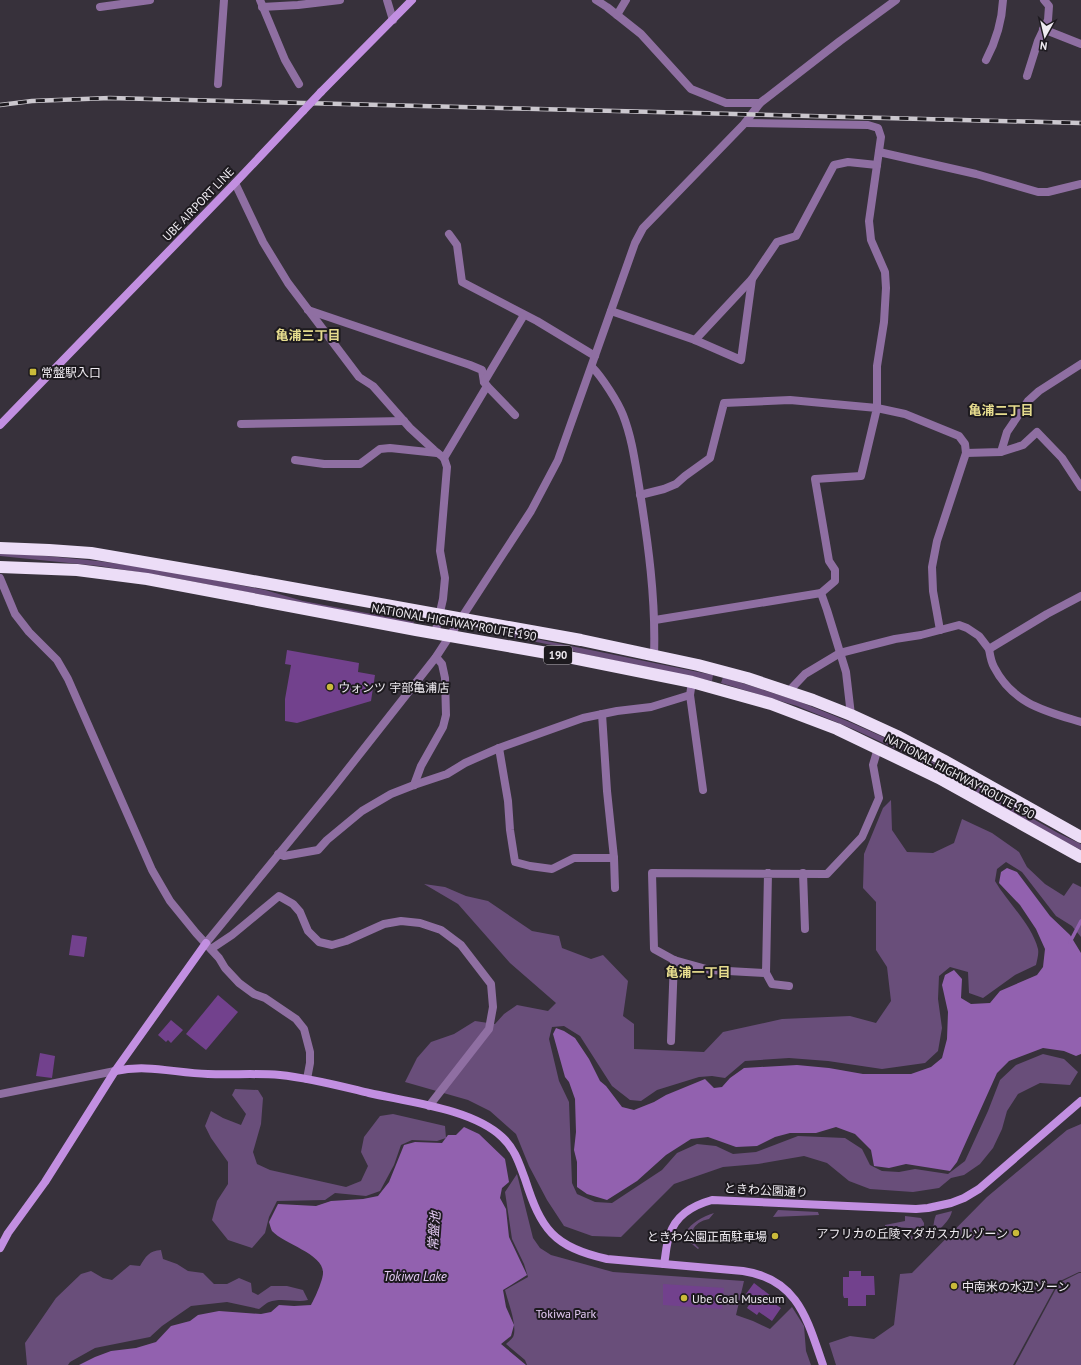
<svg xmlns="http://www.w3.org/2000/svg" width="1081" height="1365" font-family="'PT Sans','Noto Sans JP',sans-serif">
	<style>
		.green { fill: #694e7a }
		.water { fill: #9261af }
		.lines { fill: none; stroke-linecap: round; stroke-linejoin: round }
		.stream { stroke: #9261af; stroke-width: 3.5 }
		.building { fill: #72418d }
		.street { stroke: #8f6fa2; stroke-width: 8 }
		.secondary { stroke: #c28fe1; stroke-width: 8 }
		.highway { stroke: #ecddf7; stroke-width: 12 }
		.rail-casing { stroke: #cbc7ce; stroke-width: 4.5 }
		.rail { stroke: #1d1a1f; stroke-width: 3; stroke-dasharray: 9; stroke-linecap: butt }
		.secondary-bridge { stroke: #c28fe1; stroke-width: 8 }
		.poi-dot { fill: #caba3a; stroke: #1d1a1f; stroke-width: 1.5 }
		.labels { text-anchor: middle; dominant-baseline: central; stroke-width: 4; stroke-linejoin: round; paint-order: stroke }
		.shield { fill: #1d1a1f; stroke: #b0acb2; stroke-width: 1 }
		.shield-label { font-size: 11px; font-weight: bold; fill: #efebf1 }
		.street-label { font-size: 12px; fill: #efebf1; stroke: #1d1a1f }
		.poi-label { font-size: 12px; fill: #efebf1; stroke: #1d1a1f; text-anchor: start }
		.park-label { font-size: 12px; fill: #e4caf4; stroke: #1d1a1f }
		.neighbourhood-label { font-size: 13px; font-weight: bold; fill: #e6dc8e; stroke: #1d1a1f }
		.water-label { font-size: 13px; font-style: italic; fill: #e3c9f3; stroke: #1d1a1f }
	</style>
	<rect width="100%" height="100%" fill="#37313b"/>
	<g class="green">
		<polygon points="0,553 37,555 98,561 164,570 265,590 303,601 414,622 413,624 164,576 99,566 0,556"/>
		<polygon points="495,631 576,647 713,675 712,681 579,653 557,646 495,634"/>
		<polygon points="723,677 798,701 852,723 910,749 1058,833 1081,844 1081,850 1054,836 909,755 853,729 797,706 721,683"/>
		<path d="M891 800 892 830 907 852 933 853 954 843 962 819 992 833 1019 852 1027 867 1045 884 1064 896 1073 883 1081 887V937L1072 926 1056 916 1022 872 1006 862 997 869 995 881C1008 903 1032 925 1038 949 1039 954 1037 960 1036 965L1015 975 983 998 969 993 968 972 950 967 939 976 938 999 942 1028 938 1051 925 1063 882 1069 828 1061 789 1058 745 1061 725 1078 712 1076 699 1077 657 1090 641 1101 630 1100 612 1086 580 1036 564 1026 552 1027 549 1039 559 1081 569 1102 572 1183 577 1194 595 1202 612 1203 662 1170 677 1153 697 1144 716 1146 733 1154 756 1152 798 1136 845 1138 862 1149 870 1165 882 1171 899 1172 915 1169 948 1174 965 1161 988 1111 1000 1080 1016 1065 1043 1054 1064 1059 1078 1072 1070 1085 1040 1083 1018 1094 1007 1111 1002 1129 993 1148 980 1164 964 1175 951 1178 939 1188 913 1192 870 1189 849 1181 827 1163 804 1156 758 1164 723 1167 674 1184 621 1237 592 1236 564 1226 547 1200 529 1166 516 1134 490 1111 468 1100 405 1082 417 1058 431 1042 454 1034 475 1021 495 1024 504 1014 517 1005 548 1011 556 1003 510 963 458 904 424 884 445 887 466 896 488 901 532 931 559 936 562 948 591 959 603 955 628 981 623 1016 634 1024V1049L704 1052 723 1032 782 1019 850 1016 876 1023 891 1001 887 967 876 950V902L863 888 864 854 883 808Z"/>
		<polygon points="235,1089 258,1090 263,1098 261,1124 253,1152 257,1164 270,1170 346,1187 361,1181 368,1166 361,1152 364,1137 380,1116 393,1114 445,1126 446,1138 437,1141 412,1140 401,1145 394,1165 380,1191 366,1196 335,1193 325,1200 277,1201 269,1217 265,1233 252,1248 228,1240 212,1220 217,1201 228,1184 228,1162 211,1138 205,1126 211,1111 223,1118 241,1125 246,1114 232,1095"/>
		<polygon points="1081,1124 1081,1272 1079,1272 1058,1282 1013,1365 836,1365 829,1343 850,1336 874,1339 894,1325 900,1274 912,1273 987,1197 1067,1130"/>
		<path d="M517 1174 533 1238 540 1248 551 1255 613 1272 744 1281 736 1315 753 1321 770 1329 792 1307 804 1326 806 1351 811 1365H527L525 1360 506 1344C508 1342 511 1340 513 1337 518 1327 508 1302 505 1290L528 1277 524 1264 512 1239 505 1192Z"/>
		<polygon points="778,1210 818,1212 819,1215 773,1217"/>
		<path d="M952 1211C950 1222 934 1236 923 1238 918 1239 912 1239 907 1239L908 1236C917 1237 930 1240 933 1228 934 1223 934 1219 936 1215Z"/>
		<path d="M714 1213 709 1219C693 1222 685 1236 699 1248L698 1249 692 1244 685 1233C692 1222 702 1217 714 1213Z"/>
		<polygon points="905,1216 921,1218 924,1223 924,1226 921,1229 885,1226 885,1225 905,1221"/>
		<path d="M161 1250 163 1259 177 1264 188 1271 203 1273 214 1284H227L239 1278 251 1283 252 1292 258 1295 271 1286H287L303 1290 308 1300C295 1303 282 1297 269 1302 266 1303 262 1307 259 1309L227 1302 191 1306 162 1326 150 1337 95 1348 70 1362 68 1365H27L25 1343 56 1298 81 1274 91 1271 103 1278 112 1280 130 1265 140 1266C146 1256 149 1251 161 1250Z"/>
		<polygon points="1079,1273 1081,1273 1081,1365 1015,1365 1059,1283"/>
	</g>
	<g class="water">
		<polygon points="1007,868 1017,872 1050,916 1070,935 1081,953 1081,1054 1076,1056 1064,1051 1043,1048 1009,1061 997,1073 957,1162 950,1171 906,1164 889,1168 874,1166 871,1150 855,1134 836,1127 816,1133 790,1133 775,1137 757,1146 736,1147 708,1137 691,1139 666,1155 637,1181 607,1200 587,1194 577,1187 577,1162 574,1150 576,1132 575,1099 569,1082 565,1077 553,1034 556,1028 564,1031 575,1038 589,1059 600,1081 606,1086 622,1107 634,1110 654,1102 666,1095 705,1079 714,1088 722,1087 730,1078 744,1068 797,1065 829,1068 863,1074 911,1074 931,1067 942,1058 947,1039 948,1012 942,985 945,975 954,970 962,979 961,998 971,1004 990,1003 1000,991 1037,975 1043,967 1045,949 1036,929 1020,905 999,883 1001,872"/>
		<path d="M464 1127 479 1134 505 1159 509 1182 502 1188 500 1198 506 1209 509 1237 527 1275 503 1290 506 1307 514 1325 511 1336 501 1344 526 1365H79L95 1357 111 1351 136 1348 156 1342 171 1326 190 1321 198 1315 219 1311 261 1314 271 1312 279 1305 294 1306 311 1305C315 1298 323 1280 323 1273 324 1254 284 1244 272 1231 271 1229 270 1225 269 1222L278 1204 316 1206 331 1201 363 1199 378 1196 389 1182 404 1145 415 1142 442 1143 448 1135H456Z"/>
	</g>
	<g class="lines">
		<polyline class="stream" points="1070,942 1081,921"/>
	</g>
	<g class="building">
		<polygon points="287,650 359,663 358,672 375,675 371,701 297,723 285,721 285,699 291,665 285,664"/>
		<polygon points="72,935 87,937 84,957 69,955"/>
		<polygon points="218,995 238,1012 206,1050 186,1034"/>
		<polygon points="171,1020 183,1030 171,1043 168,1040 166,1042 158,1035"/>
		<polygon points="40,1053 55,1056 52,1078 36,1076"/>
		<polygon points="849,1271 861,1271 861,1276 874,1276 875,1295 866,1295 866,1306 848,1306 848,1298 844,1298 843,1295 843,1277 849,1277"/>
		<polygon points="754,1283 771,1296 769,1300 781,1308 772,1321 759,1312 757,1315 747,1308 753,1299 746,1294"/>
		<polygon points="663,1284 724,1288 722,1309 663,1305"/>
	</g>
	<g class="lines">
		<g class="street">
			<polyline points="260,0 285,60 299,84"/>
			<polyline points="387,0 393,20"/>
			<polyline points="596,0 607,7 641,34 691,89 726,103 760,103"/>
			<polyline points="100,7 150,0"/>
			<polyline points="262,7 298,5 340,0"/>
			<polyline points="617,15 626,0"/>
			<polyline points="1043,29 1081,44"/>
			<path d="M986 60C996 41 1002 21 1003 0"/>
			<polyline points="1027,76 1038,41 1048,20 1049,6 1044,0"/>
			<polyline points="218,84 224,0"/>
			<polyline points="745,123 868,125 878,128 881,137 869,221 871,240 885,272 886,288 884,322 877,366 877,408 905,414 959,436 965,444 966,453 937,541 932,567 933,591 940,630"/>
			<polyline points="879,152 976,174 1038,192 1048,192 1081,184"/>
			<polyline points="235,183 263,242 288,283 359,377 373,386 410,428 434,450 444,458 447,467 440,551 445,578 443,599 435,634"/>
			<polyline points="449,234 457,245 462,282 537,321 595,356"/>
			<polyline points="308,310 470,365 482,370 484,382 487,386 444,458"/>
			<polyline points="611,311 695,340 741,360 752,279 777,242 796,236 834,165 848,162 877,165"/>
			<polyline points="695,340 752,279"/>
			<path d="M592 367C602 377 618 402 623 415 632 438 635 462 639 486 648 542 656 599 654 656"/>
			<polyline points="484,382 524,315"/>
			<polyline points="487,386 515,415"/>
			<polyline points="241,424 404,421"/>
			<polyline points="1001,452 1023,445 1037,432 1062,458 1081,487"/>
			<polyline points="966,453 1001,452 1007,432 1028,401 1039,391 1081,364"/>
			<polyline points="295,460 324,464 360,464 380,449 390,448 437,453"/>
			<polyline points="640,495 664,489 676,484 685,476 710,458 724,403 790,400 877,408 861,476 815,479 829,561 835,570 835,581 821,593 655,620"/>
			<polyline points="0,578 15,614 29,632 57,660 68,679 152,870 170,901 196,933 219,958 225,968 239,983 254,994 265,998 296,1019 304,1029 310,1052 310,1063 307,1079"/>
			<polyline points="821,593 827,610 846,672 851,715"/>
			<path d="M989 649C990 655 991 662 994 667 1013 704 1045 711 1081 722"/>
			<polyline points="789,691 805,674 840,653 895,639 921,635 959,625 967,628 979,636 989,649 1047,614 1081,596"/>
			<polyline points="690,695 703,790"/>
			<polyline points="602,714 607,791 614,858 615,888"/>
			<polyline points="499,748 508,801 510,830 515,862 530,866 552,869 574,858 614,858"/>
			<polyline points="414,785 421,766 443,727 446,715 445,678 442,664 436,657"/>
			<polyline points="278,854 284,856 318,850 327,840 362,811 391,794 414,785 447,774 465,763 499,748 583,718 617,711 651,707 690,695 692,682"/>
			<polyline points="768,873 766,973 710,970 674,960 654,949 652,873 827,874 862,837 879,798 873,765 878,748"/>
			<polyline points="803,873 805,929"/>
			<polyline points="206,943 333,788 436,657 531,511 558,460 635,243 643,228 745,123 760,103 840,41 896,0"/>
			<polyline points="211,949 232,935 279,896 293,904 300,912 308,931 319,942 332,945 346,941 384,924 401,921 420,923 441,930 461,945 491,984 493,1007 489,1029 429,1106"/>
			<polyline points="766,973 772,984 789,986"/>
			<polyline points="671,1041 674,960"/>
			<polyline points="0,1094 115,1071"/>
		</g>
		<g class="secondary">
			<polyline points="321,92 412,0"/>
			<polyline points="0,425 235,183 303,111"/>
			<path d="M115 1071C148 1064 175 1073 208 1074 232 1075 256 1073 280 1075 310 1078 340 1086 369 1093 409 1102 472 1109 502 1137 515 1149 519 1163 525 1179 541 1229 553 1247 607 1259L743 1271C798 1279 807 1319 823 1365"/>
			<polyline points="0,1248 8,1233 45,1182 115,1071 206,943"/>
			<path d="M664 1264C666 1255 666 1243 670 1234 676 1215 694 1205 712 1200L916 1209 928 1208 951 1203 964 1198 979 1189 1081 1101"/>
		</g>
		<g class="highway">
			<polyline points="0,548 49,550 91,553 225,576 581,640 698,665 747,678 813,700 851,715 899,737 943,760 1081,837"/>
			<polyline points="0,567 77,570 147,579 416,630 553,654 692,682 771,704 837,729 939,778 1081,857"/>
		</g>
		<g class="rail-casing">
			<polyline id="rail" points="0,105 32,101 110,98 1081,123"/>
		</g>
		<use href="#rail" class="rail"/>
		<polyline class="secondary-bridge" points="303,111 321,92"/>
	</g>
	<g class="poi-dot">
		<rect x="29" y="368" width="8" height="8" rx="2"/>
		<circle cx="330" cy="687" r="4"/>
		<circle cx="1016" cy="1233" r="4"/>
		<circle cx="775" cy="1236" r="4"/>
		<circle cx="954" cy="1286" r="4"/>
		<circle cx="684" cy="1298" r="4"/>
	</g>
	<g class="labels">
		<rect class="shield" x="544" y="646" width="28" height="18" rx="3"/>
		<g class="shield-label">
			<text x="558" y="655">190</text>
		</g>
		<g class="street-label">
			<text transform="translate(198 204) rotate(-46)">UBE AIRPORT LINE</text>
			<text transform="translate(454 622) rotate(10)">NATIONAL HIGHWAY ROUTE 190</text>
			<text transform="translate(960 776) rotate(28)">NATIONAL HIGHWAY ROUTE 190</text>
			<text transform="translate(766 1190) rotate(3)">ときわ公園通り</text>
		</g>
		<g class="poi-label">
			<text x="41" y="372">常盤駅入口</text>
			<text x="338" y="687">ウォンツ 宇部亀浦店</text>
			<text x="1008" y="1233" text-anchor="end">アフリカの丘陵マダガスカルゾーン</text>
			<text x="767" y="1236" text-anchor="end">ときわ公園正面駐車場</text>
			<text x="962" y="1286">中南米の水辺ゾーン</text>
			<text x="692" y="1298">Ube Coal Museum</text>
		</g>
		<g class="park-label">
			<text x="566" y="1313">Tokiwa Park</text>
		</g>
		<g class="neighbourhood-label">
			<text x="308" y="335">亀浦三丁目</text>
			<text x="1001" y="410">亀浦二丁目</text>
			<text x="698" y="972">亀浦一丁目</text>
		</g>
		<g class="water-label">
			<text transform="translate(434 1231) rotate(-86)">常盤池</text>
			<text x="415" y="1276">Tokiwa Lake</text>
		</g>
	</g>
	<g transform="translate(1045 36) rotate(188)" stroke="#1d1a1f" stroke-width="3" paint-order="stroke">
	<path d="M0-3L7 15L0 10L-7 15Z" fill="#efebf1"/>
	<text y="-6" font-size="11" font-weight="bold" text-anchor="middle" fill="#efebf1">N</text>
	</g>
</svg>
